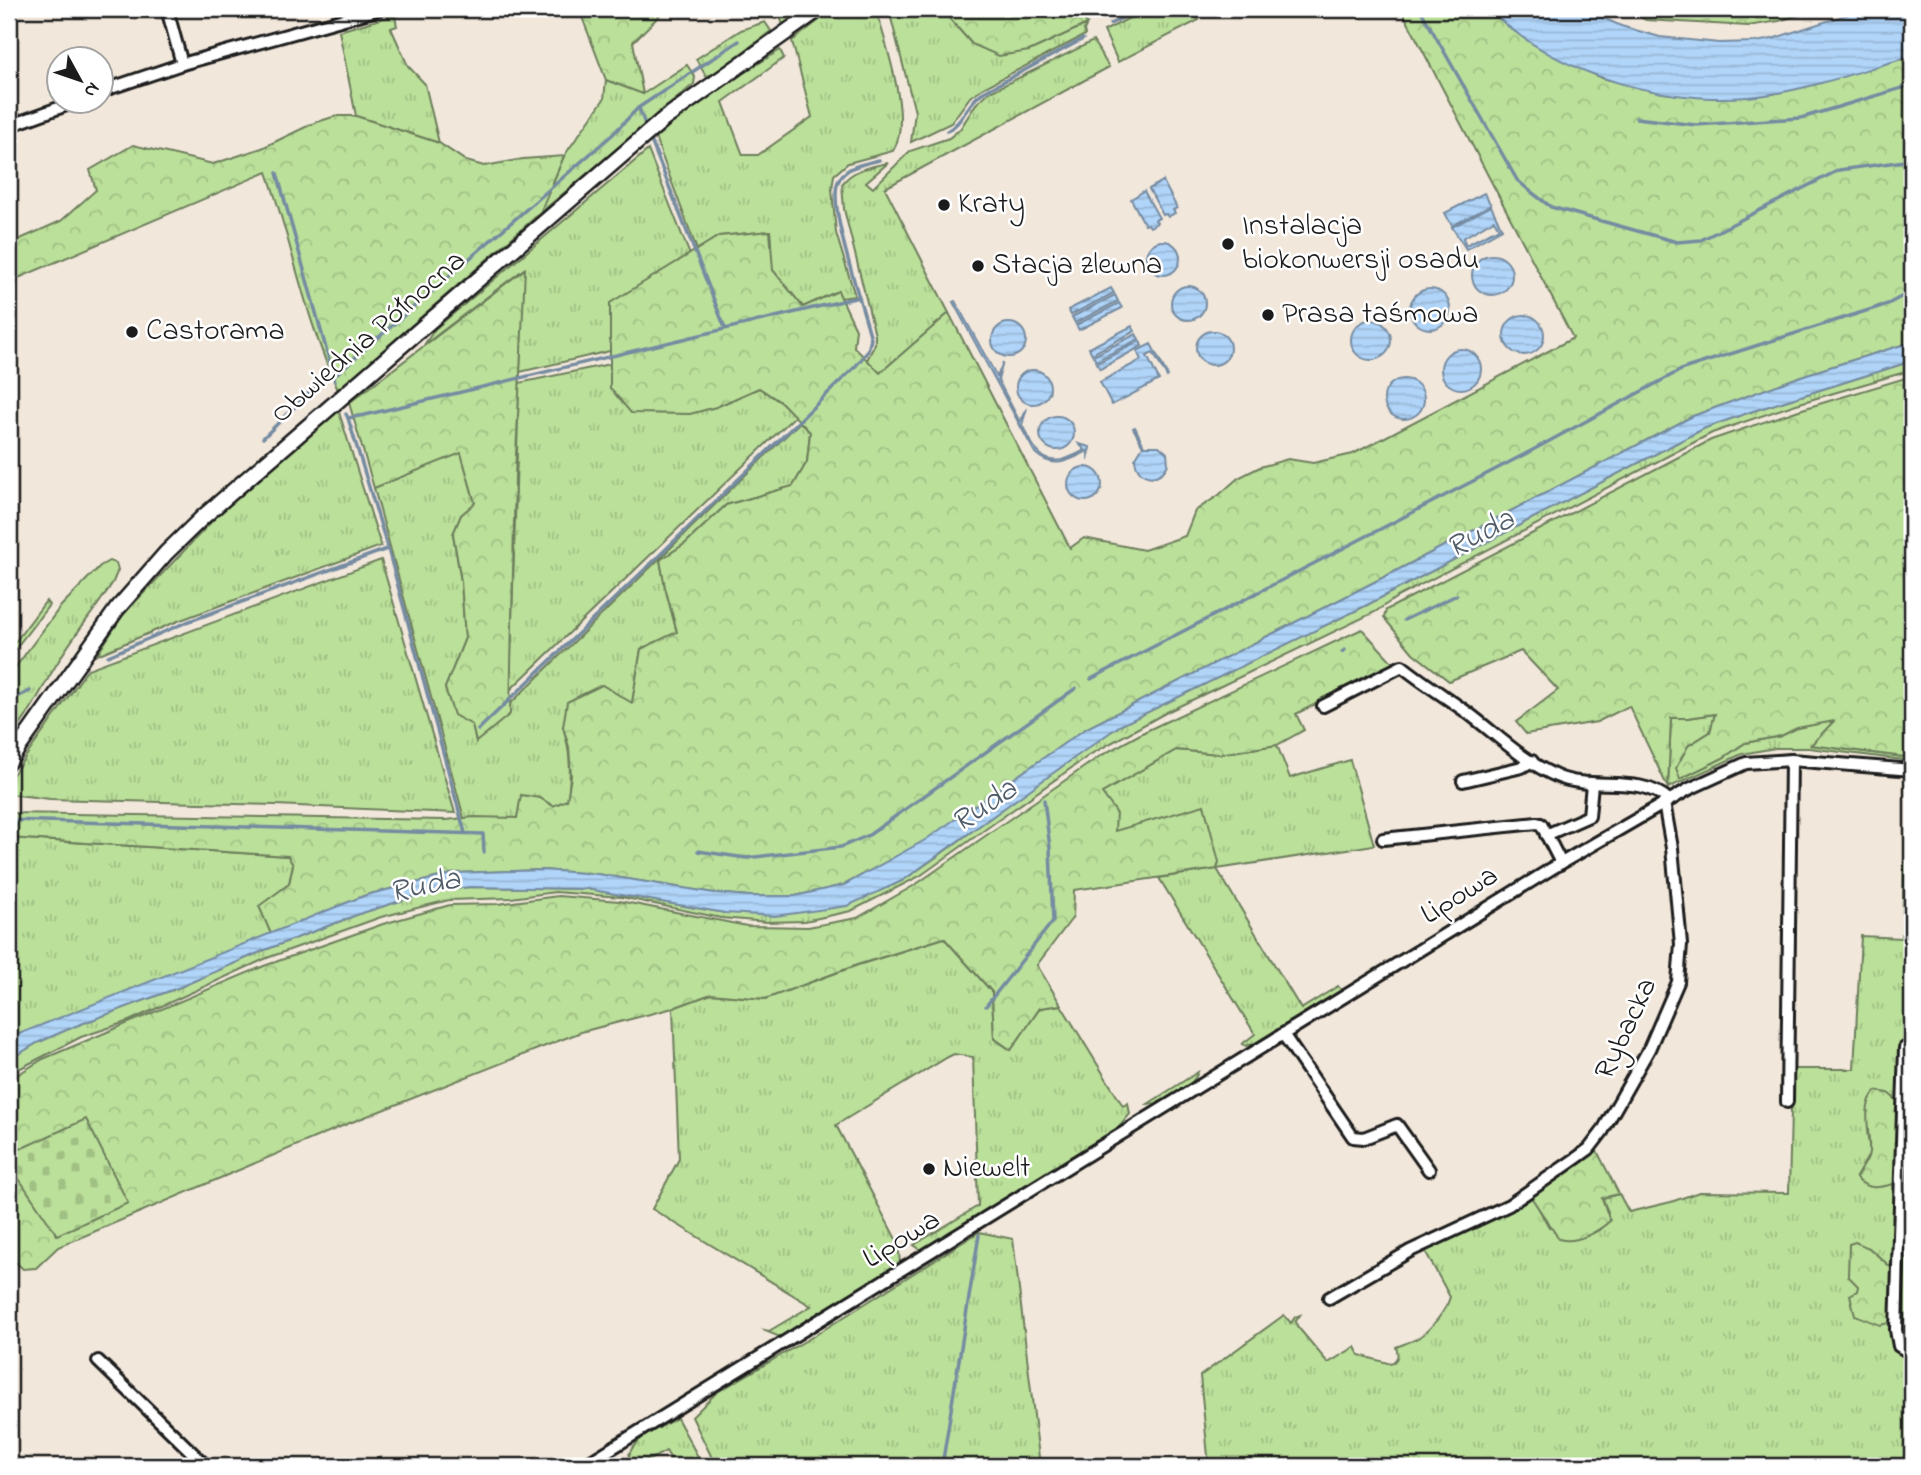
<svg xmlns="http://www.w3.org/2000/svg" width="1921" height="1475" font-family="'Indie Flower',sans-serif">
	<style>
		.grass { fill: url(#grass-tufts); stroke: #6c7e5b; stroke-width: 2 }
		.forest { fill: url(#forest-crowns); stroke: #6c7e5b; stroke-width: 2 }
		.cemetery { fill: url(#cemetery-stones); stroke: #6c7e5b; stroke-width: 2 }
		.water { fill: url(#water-rules); stroke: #758ba1; stroke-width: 2; fill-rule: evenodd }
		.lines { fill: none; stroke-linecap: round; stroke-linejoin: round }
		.stream { stroke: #758ba1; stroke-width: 3.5 }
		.minor-casing { stroke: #1c1c1c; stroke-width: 16 }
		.secondary-casing { stroke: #1c1c1c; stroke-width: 19 }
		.minor { stroke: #fff; stroke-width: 10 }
		.secondary { stroke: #fff; stroke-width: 14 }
		.poi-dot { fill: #1c1c1c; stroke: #fff; stroke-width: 2.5 }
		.labels { text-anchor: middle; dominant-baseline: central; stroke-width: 5; stroke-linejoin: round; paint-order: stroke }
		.poi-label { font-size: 30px; fill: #1c1c1c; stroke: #fff; text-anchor: start }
		.street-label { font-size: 30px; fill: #1c1c1c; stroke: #fff }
		.water-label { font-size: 32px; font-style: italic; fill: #505d69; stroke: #fff }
	</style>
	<defs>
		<pattern id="grass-tufts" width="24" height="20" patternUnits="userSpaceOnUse" patternTransform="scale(1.75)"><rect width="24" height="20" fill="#bbe09a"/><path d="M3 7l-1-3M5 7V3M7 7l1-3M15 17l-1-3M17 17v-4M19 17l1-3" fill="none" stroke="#a0c084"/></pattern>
		<pattern id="forest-crowns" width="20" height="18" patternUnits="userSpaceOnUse" patternTransform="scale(1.75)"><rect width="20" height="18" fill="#bbe09a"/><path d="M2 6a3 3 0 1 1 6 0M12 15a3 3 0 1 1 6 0" fill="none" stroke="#a0c084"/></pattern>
		<pattern id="cemetery-stones" width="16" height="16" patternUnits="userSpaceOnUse" patternTransform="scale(1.75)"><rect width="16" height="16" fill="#bbe09a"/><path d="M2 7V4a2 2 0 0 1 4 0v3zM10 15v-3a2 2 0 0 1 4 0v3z" fill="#a0c084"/></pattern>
		<pattern id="water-rules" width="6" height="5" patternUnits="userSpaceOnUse" patternTransform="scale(1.75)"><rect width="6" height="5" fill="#b0d5f9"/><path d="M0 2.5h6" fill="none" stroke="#97b6d5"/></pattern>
	</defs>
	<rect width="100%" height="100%" fill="#f2e7db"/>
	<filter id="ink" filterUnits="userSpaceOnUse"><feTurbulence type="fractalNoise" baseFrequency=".0143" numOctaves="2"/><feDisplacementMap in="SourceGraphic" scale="14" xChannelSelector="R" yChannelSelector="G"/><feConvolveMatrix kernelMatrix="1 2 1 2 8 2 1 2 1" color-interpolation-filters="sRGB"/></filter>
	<g filter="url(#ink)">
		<g class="grass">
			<polygon points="788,9 809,9 783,25 780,16"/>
			<path d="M834 9H876C885 43 913 119 893 151L848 163 834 175 832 189 836 233 855 296 841 298 838 291 803 307 772 270 770 231 719 236 697 250 655 137 711 93 780 50 784 58 723 102 743 155H758L812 117 792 41Z"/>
			<polygon points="902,9 941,9 972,44 1029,51 1087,24 1084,30 1085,35 983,88 970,97 951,123 911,142 915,112 891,18"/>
			<polygon points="1147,9 1190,9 1199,20 1118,62 1104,31"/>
			<polygon points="391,16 395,16 397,26 391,28 408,66 425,84 439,143 356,116 339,31"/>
			<polygon points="765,22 771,31 714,74 706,76 696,59 741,30"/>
			<path d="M1093 41 1109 67 885 188 949 313 880 373 867 360 875 344V335L844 209 842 184C853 169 870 167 888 163L866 182 873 188 910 151 949 138 960 129 976 104 988 93Z"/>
			<polygon points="687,65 695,77 694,84 540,213 564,156 604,99 606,80 643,94"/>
			<polygon points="648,150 690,255 611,303 610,351 520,372 524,269 424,345 435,329"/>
			<polygon points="1912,361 1912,370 1793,405 1712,433 1397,597 1375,612 1167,712 1091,754 920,876 851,911 805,921 767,922 721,918 621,897 555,892 511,898 449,900 381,917 267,958 129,1021 81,1037 9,1074 9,1060 37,1043 73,1027 180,987 265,950 359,914 425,893 469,887 587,889 725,913 874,893 902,881 938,856 1072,758 1119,726 1365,606 1705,428 1753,411"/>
			<polygon points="610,364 610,388 716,407 759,388 782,403 795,416 510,690 519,383"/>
			<polygon points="338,409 381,546 178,621 97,655 122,616 215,518"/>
			<path d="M800 422 810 432 807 462 793 486 726 505 686 543 660 560 665 587 677 633 641 649 632 703 563 727C571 752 571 774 568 800L553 806 540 798 517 818H464L374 488 461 452 475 503 461 515 453 534 461 581 465 638 445 688 472 725 476 741 509 714 510 704Z"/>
			<polygon points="381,560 455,813 275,805 50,799 9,794 9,780 88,669"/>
			<path d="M109 561 116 563 118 570 113 582C96 610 74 634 58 662 41 689 30 716 9 739V676L61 606 100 566Z"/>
			<polygon points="46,601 49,605 9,657 9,650"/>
			<polygon points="1715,714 1710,732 1688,746 1680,779 1723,758 1745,743 1781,736 1797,728 1836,720 1811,745 1912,758 1912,761 1809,748 1775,748 1742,754 1668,788 1671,718 1688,718"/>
			<polygon points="1277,745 1290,778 1350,760 1374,845 1217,869 1301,1009 1338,986 1341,990 1255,1043 1246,1046 1242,1044 1255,1034 1159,878 1217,869 1204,806 1115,832 1102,793 1176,750 1219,754"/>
			<polygon points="9,838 288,856 293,864 289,884 260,906 271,934 9,1039"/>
			<path d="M1904 862H1912L1911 1040 1902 1044 1900 1103 1867 1131 1870 1153 1856 1177 1898 1183 1895 1271 1869 1248 1858 1291 1893 1322 1894 1343 1897 1352 1912 1358V1466H1209L1200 1376 1284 1315 1291 1323 1295 1317 1300 1315 1296 1321 1297 1326 1328 1363 1355 1347 1359 1355 1391 1364C1398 1359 1399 1355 1396 1347 1403 1344 1411 1342 1418 1338 1430 1330 1446 1311 1450 1297L1423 1247 1530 1193 1549 1227 1573 1239 1587 1236 1601 1229 1608 1212 1602 1198 1619 1194 1629 1212 1671 1202 1699 1192 1789 1193 1792 1069H1854L1861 936 1902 938Z"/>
			<polygon points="944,938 992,992 994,1039 1011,1050 1040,1008 1061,1005 1123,1106 1128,1103 1130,1114 1120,1126 921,1250 914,1245 978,1206 973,1057 954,1054 948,1057 836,1125 898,1243 900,1263 780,1337 765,1331 764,1330 769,1331 811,1306 652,1209 679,1159 673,1008 711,994 765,999 858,965"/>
			<path d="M1198 1072C1194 1086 1163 1104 1148 1104Z"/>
			<polygon points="1908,1104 1912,1104 1912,1350 1902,1343 1901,1315"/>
			<polygon points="979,1232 1013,1239 1040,1466 716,1466 692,1417 716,1393 817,1334"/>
			<path d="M677 1418 703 1466H675L666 1451 638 1466 629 1464C624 1441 660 1428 677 1418Z"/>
		</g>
		<g class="forest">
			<polygon points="579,9 666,9 633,42 643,94 606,80"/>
			<polygon points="941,9 1079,9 1087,24 1029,51 999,56 972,44"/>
			<polygon points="1401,9 1489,9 1532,42 1601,78 1663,93 1692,96 1773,94 1912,56 1912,342 1807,374 1693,416 1392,573 1085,729 925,841 844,885 795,896 749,896 714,893 597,874 542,870 456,873 366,895 271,934 259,906 289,884 293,865 288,856 9,838 9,813 446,820 474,817 517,818 521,795 540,798 553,806 567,800 571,776 569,747 563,727 567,702 602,685 632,703 641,649 677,632 665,587 660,560 686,543 726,505 793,486 807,462 810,432 782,403 759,388 716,407 690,414 631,413 610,388 610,303 719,236 770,231 773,270 803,307 838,291 856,329 854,347 880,373 949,313 1070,548 1084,538 1144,550 1185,536 1195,511 1219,495 1238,478 1260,467 1288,459 1313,463 1353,454 1573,338"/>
			<polygon points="1625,9 1818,9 1779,21 1748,26 1646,20"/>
			<path d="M336 116H356L439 143 466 161 484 166 523 159 564 156 540 213 338 390C306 321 292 244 267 172L9 282V244L61 221 96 190 90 170 133 145 213 164 262 148 314 123Z"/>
			<polygon points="525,269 515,476 510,714 476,742 472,725 454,715 445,688 465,638 461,581 453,534 461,515 475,503 461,453 374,488 349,403"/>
			<polygon points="1912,376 1912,758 1811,745 1834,721 1797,728 1781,736 1745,743 1723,758 1680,779 1676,768 1688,746 1710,732 1715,714 1688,718 1671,718 1668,788 1629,706 1597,722 1526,734 1516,722 1558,690 1521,651 1449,681 1413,653 1384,618 1386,610 1711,440 1799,410"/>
			<polygon points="1362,629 1394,664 1296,714 1304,730 1277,745 1219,754 1176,750 1102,793 1116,812 1115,831 1204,805 1219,862 1217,869 1074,890 1073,917 1037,965 1061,1005 1040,1008 1011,1050 994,1038 992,992 944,938 857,965 765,999 711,994 673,1008 581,1032 347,1124 58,1247 36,1268 23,1269 9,1256 9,1080 43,1059 264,966 383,924 450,905 498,904 558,896 619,901 747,926 808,927 857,918 915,885 1100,756 1144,732"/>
			<path d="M1876 1091 1888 1093 1900 1103 1898 1183C1881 1187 1869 1192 1856 1178 1860 1170 1869 1160 1869 1152 1871 1134 1860 1106 1876 1091Z"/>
			<path d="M1596 1149 1619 1194 1602 1198 1610 1221C1596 1233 1576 1244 1559 1239L1529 1194 1581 1162Z"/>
			<polygon points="1855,1242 1869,1248 1895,1271 1893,1322 1880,1325 1855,1315 1850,1295 1857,1291 1858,1286 1848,1276 1849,1244"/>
		</g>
		<polygon class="cemetery" points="86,1119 128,1203 57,1235 9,1164 9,1154"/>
		<g class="water">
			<path d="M1489 9H1584L1621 26 1660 37 1719 43 1756 42 1772 39 1864 9H1912V56C1866 69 1820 86 1772 94 1677 110 1557 78 1489 9Z"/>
			<polygon points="1163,181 1177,208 1173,210 1175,213 1168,217 1166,214 1163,215 1149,189"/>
			<polygon points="1144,191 1159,218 1155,220 1157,223 1150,227 1148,224 1145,225 1131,199"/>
			<polygon points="1484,193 1491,205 1452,226 1445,213"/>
			<path d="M1491 206 1502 229 1466 249 1452 227ZM1494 220 1499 228 1466 245 1463 238Z"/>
			<circle cx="1163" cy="258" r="17"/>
			<circle cx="1492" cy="275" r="20"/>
			<circle cx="1188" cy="303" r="17"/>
			<polygon points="1111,288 1114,293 1071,315 1068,310"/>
			<circle cx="1430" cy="309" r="20"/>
			<polygon points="1115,295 1118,301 1075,323 1072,317"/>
			<path d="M955 301 997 377 1003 362 998 380 1020 422 1027 408 1022 425C1040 460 1047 471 1085 450L1079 444 1090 447 1088 460V451C1069 461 1053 470 1035 453L953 302Z"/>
			<polygon points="1119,303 1122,308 1079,330 1076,325"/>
			<circle cx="1524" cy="335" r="20"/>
			<circle cx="1371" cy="340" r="20"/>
			<circle cx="1009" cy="340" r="17"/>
			<polygon points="1132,326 1135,331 1092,354 1089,348"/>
			<circle cx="1213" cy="348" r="17"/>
			<polygon points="1136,334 1139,339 1096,361 1093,356"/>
			<polygon points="1140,341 1142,346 1100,369 1097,363"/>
			<polygon points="1912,342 1912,361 1753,411 1705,428 1365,606 1119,726 902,881 847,906 775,916 725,913 587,889 469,887 425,893 359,914 265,950 180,987 73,1027 37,1043 9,1060 9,1039 14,1036 366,895 456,873 542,870 597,874 714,893 749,896 795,896 844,885 925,840 1085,729 1392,573 1693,416 1807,374"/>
			<polygon points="1151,344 1168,376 1167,377 1153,353 1147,356 1159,380 1112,405 1100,382 1141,360 1137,351"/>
			<circle cx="1461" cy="369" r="20"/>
			<circle cx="1033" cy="387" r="17"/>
			<circle cx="1404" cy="399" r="20"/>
			<circle cx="1057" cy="433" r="17"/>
			<path d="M1135 427 1144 446H1159L1167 453 1168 464C1160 483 1137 480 1135 459L1143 446 1133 428Z"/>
			<circle cx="1085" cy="484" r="17"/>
		</g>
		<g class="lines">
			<g class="stream">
				<polyline points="1420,9 1517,180 1530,191 1551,207 1677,242 1701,240 1839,170 1912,160"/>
				<polyline points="1110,24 1140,9"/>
				<polyline points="639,108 646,127"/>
				<polyline points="1636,118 1696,125 1801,118 1912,85"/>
				<path d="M947 131C963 123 967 103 982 93L1083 39"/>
				<polyline points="650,138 725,328"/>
				<polyline points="277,173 335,381"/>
				<polyline points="346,414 348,418 365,415 859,297"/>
				<polyline points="348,418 388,549 465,833"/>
				<polyline points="263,438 320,382 334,376 612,135 638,108 739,41"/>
				<polyline points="1404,620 1457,595"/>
				<polyline points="1342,652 1345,650"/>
				<polyline points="108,656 187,622 387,549"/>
				<polyline points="1091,679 1529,452 1683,369 1888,304 1912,291"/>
				<polyline points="9,701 30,691"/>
				<path d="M478 730 855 367 868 351 871 339C864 309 827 207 838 182 845 166 864 164 879 160"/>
				<polyline points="9,820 483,834 484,852"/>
				<polyline points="698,851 746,858 841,847 869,835 1076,688"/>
				<polyline points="986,1006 1053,921 1050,848 1044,800"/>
				<polyline points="942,1466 979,1235"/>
			</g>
			<g class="minor-casing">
				<g id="minor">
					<polyline points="167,9 182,64"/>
					<polyline points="102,91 182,64 380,9"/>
					<polyline points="9,126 75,102"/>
					<path d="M1323 706 1402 666C1423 683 1446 697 1468 713 1496 734 1523 761 1556 776 1592 792 1638 773 1669 800"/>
					<polyline points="1463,781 1522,767 1532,761"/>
					<polyline points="1546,835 1589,816 1592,784"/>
					<polyline points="1383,839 1537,823 1541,824 1561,863"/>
					<polyline points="1283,1034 1353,1137 1364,1138 1397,1125 1429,1170"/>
					<polyline points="1905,1048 1896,1330 1899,1346 1912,1354"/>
					<polyline points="1787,1102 1791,760"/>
					<polyline points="1329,1298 1410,1251 1509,1205 1578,1157 1589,1149 1602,1132 1649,1049 1678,982 1681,944 1672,848 1664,803"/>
					<polyline points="98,1361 206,1466"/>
					<polyline points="583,1466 1551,869 1689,789 1746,763 1791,760 1912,770"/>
				</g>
			</g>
			<g class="secondary-casing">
				<polyline id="secondary" points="9,761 117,609 166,553 203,517 664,119 819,9"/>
			</g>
			<use href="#minor" class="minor"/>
			<use href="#secondary" class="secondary"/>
		</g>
	</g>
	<g class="poi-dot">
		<circle cx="944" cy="205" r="7"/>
		<circle cx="1228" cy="244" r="7"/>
		<circle cx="978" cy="266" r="7"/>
		<circle cx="1268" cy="315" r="7"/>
		<circle cx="132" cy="332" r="7"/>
		<circle cx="929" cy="1169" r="7"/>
	</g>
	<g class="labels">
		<g class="poi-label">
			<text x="958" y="205">Kraty</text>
			<text x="1242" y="227">Instalacja<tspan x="1242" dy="34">biokonwersji osadu</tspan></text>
			<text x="992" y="266">Stacja zlewna</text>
			<text x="1282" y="315">Prasa taśmowa</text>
			<text x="146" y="332">Castorama</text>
			<text x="943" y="1169">Niewelt</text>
		</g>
		<g class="street-label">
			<text transform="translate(369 338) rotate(-41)">Obwiednia Północna</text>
			<text transform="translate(1460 896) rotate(-32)">Lipowa</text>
			<text transform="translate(1627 1029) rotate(-65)">Rybacka</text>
			<text transform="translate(902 1240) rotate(-32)">Lipowa</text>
		</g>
		<g class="water-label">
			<text transform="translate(1481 535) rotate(-28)">Ruda</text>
			<text transform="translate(985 807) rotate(-34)">Ruda</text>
			<text transform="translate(425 887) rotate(-12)">Ruda</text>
		</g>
	</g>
	<rect width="1921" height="1475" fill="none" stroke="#fff" stroke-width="35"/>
	<rect x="18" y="18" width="1886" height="1440" fill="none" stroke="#1c1c1c" stroke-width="2.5" filter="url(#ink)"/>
	<g transform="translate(80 80) rotate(130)"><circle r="33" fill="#ffffff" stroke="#a4a4a4" stroke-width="2"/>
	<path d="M0-5L12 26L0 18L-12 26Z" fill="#1c1c1c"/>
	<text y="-10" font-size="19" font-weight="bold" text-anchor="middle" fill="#1c1c1c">N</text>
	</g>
</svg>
